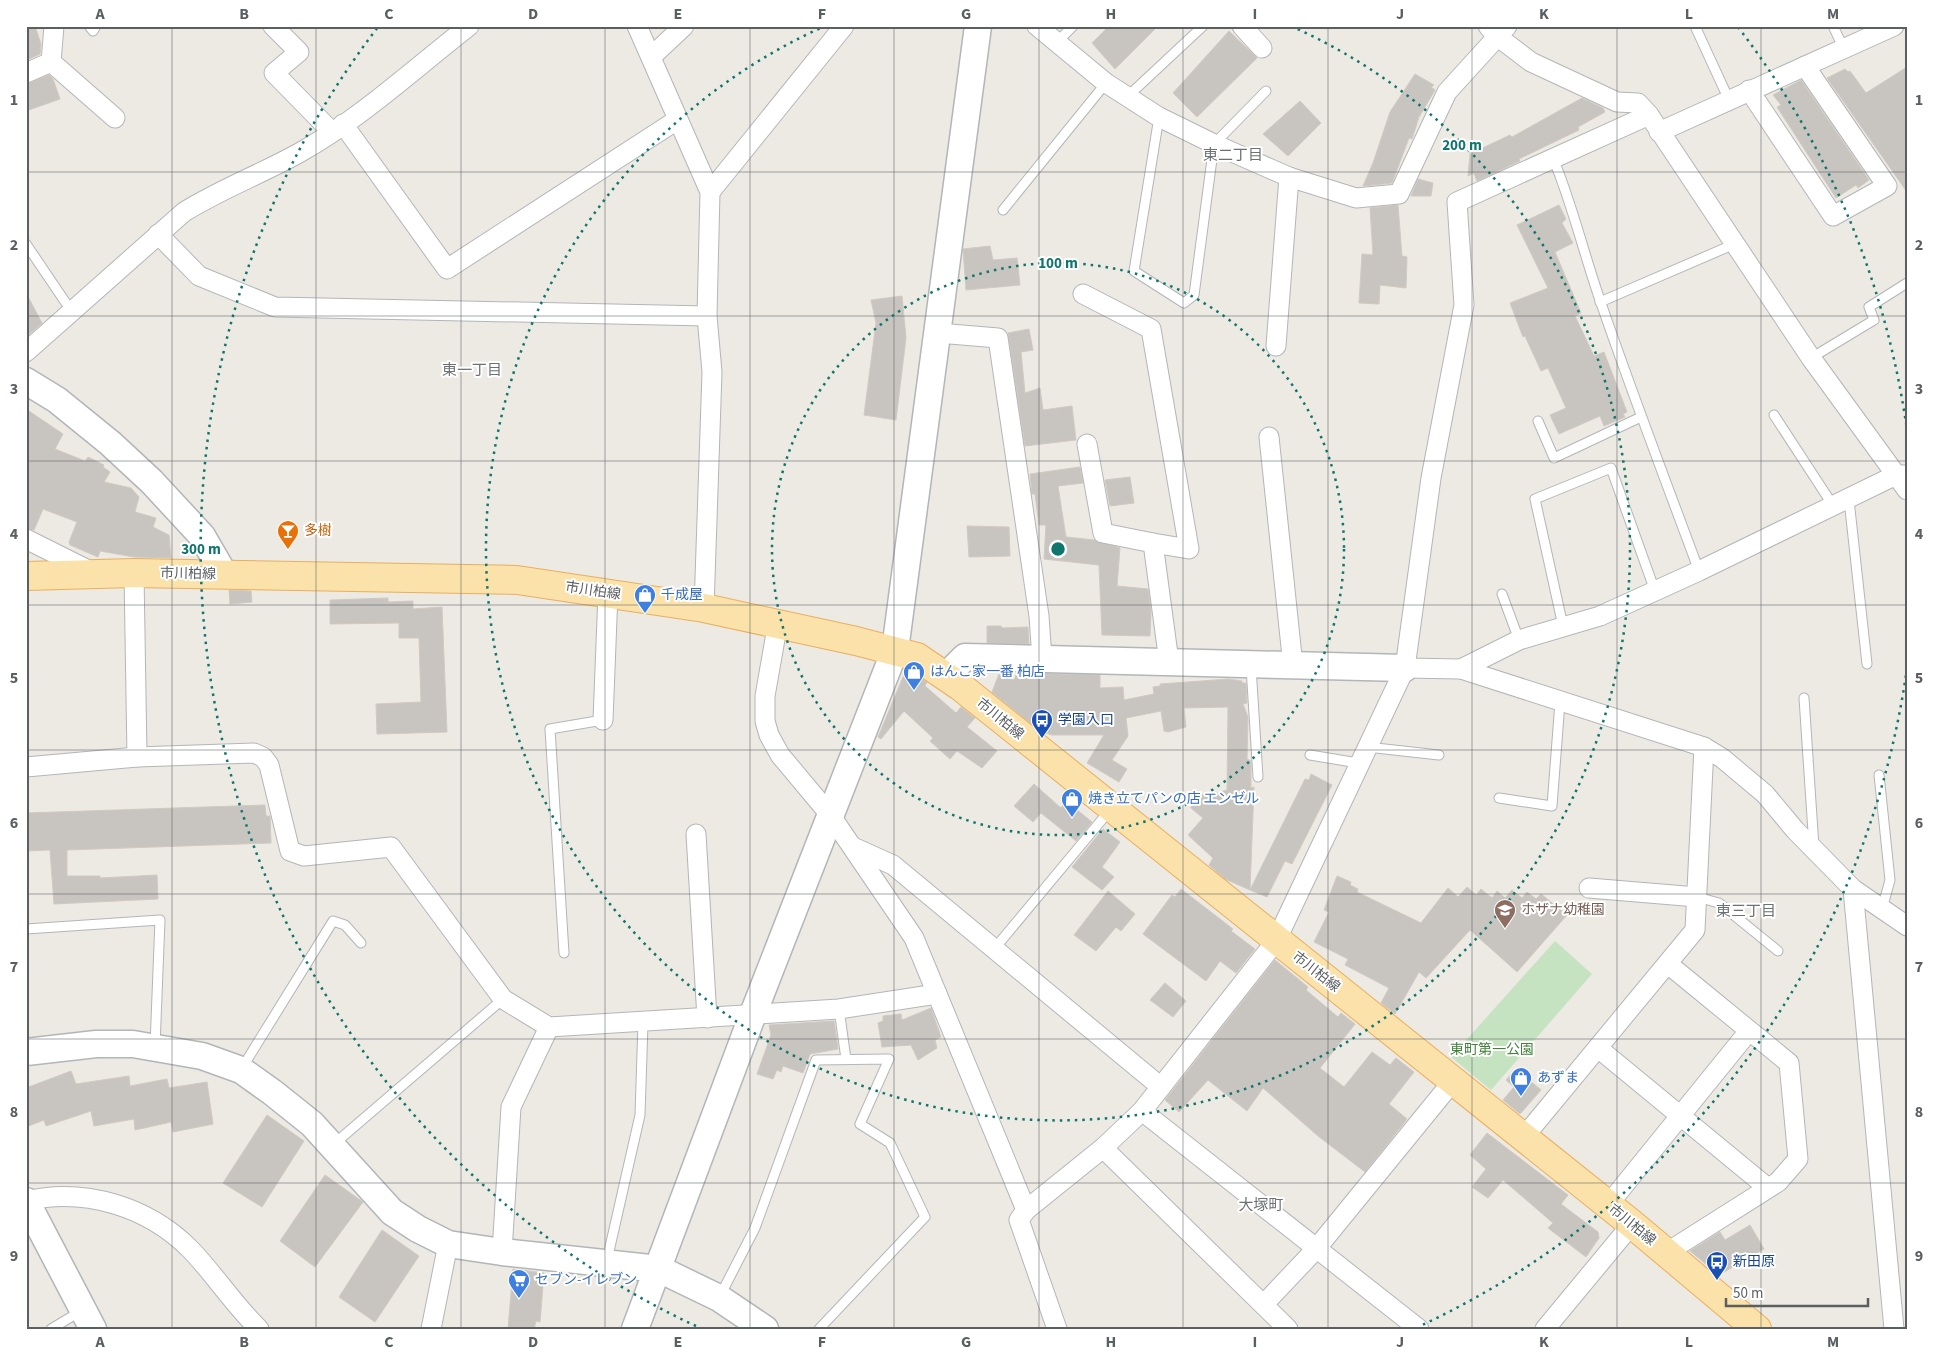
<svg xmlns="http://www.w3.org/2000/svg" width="1933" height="1355" font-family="'Source Sans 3','Noto Sans JP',sans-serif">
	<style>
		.green { fill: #c5e3c0 }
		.building { fill: #c8c4c0; stroke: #d1cac1 }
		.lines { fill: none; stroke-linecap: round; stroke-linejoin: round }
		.lane-casing { stroke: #b3b6b9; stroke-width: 11 }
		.street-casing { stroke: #b3b6b9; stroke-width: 21 }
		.secondary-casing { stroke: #b2b6b9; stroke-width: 29 }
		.primary-casing { stroke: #e9af5f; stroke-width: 30 }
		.lane { stroke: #fff; stroke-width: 9 }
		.street { stroke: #fff; stroke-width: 19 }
		.secondary { stroke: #fff; stroke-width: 26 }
		.primary { stroke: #fae2aa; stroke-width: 28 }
		.grid { fill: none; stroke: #5b5f62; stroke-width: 1; stroke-opacity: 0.55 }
		.ring { fill: none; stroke: #0f766e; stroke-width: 2.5; stroke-dasharray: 2.5 5 }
		.labels { text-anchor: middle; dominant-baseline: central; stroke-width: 4; stroke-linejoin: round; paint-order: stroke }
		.food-label { font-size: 14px; fill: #c56008; stroke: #fff; text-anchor: start }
		.street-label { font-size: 14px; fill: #5b5f62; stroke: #fff }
		.shop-label { font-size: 14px; fill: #366cbe; stroke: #fff; text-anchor: start }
		.transit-label { font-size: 14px; fill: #164399; stroke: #fff; text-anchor: start }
		.education-label { font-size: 14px; fill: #785e54; stroke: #fff; text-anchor: start }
		.park-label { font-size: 14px; fill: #418339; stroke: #fff }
		.neighbourhood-label { font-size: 15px; fill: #6c7174; stroke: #fff }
		.centre { fill: #0f766e; stroke: #fff; stroke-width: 2.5 }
		.ring-label { font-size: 15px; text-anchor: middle; font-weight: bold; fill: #0f766e; stroke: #fff; stroke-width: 4; stroke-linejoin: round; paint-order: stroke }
		.neatline { fill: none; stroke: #5b5f62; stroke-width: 2 }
		.grid-label { font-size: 16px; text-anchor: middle; font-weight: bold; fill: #5b5f62 }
	</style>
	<rect width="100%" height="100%" fill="#ede9e3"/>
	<polygon class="green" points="1555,941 1592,974 1491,1090 1451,1057"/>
	<g class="building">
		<polygon points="26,26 35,26 41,44 40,54 27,60"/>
		<polygon points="1109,26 1158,26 1115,69 1092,43"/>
		<polygon points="1229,31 1257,58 1197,117 1173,93"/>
		<polygon points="1907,67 1907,192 1827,78 1845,69 1848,72 1850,71 1866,93"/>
		<polygon points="1415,74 1434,85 1431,87 1435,90 1419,117 1412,139 1409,138 1392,183 1363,186 1373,163 1390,112"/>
		<polygon points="49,75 53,79 60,99 26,111 26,84"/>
		<polygon points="1801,80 1869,180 1858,188 1856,185 1836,198 1777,107 1781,105 1773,95"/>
		<polygon points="1582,98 1603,108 1605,112 1578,127 1579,130 1519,159 1520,161 1477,181 1474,173 1468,176 1470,154 1510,135 1512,137"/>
		<polygon points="1300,101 1321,123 1288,156 1263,134"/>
		<polygon points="1418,179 1433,183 1431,196 1411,196"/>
		<polygon points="1398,205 1402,256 1407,257 1406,288 1380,285 1379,304 1359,303 1362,254 1373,255 1370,208"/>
		<polygon points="1559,205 1566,219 1562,223 1573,243 1555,252 1581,313 1575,316 1594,356 1604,352 1627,412 1623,414 1625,417 1604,426 1600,416 1559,434 1550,415 1566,408 1548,368 1541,371 1525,336 1523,337 1510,303 1548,288 1517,225"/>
		<polygon points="990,246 993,260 1017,258 1020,285 966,290 963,249"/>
		<polygon points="26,293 42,323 26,337"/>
		<polygon points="902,296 906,338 896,420 864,415 876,323 871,300"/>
		<polygon points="1029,329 1033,350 1021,352 1025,393 1040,388 1043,410 1072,406 1076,440 1025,446 1008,333"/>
		<polygon points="26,409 63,434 55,449 85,461 88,457 104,465 103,467 110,472 104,482 131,488 139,497 135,512 156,518 153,527 169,535 171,558 134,557 100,551 98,557 70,545 69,542 77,522 43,509 34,530 26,528"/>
		<polygon points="1080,467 1083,483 1058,486 1066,537 1095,540 1120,548 1117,586 1148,589 1151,611 1150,636 1102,635 1099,565 1044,559 1046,525 1039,525 1035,494 1032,494 1030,474"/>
		<polygon points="1130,477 1134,503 1110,506 1105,480"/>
		<polygon points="967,526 1009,527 1010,556 969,557"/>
		<polygon points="229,590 251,591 252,602 230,604"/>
		<polygon points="388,598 388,602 413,601 413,609 442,607 447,732 377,734 376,704 421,702 419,638 399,638 399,623 330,624 330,600"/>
		<polygon points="987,626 1001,626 1002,628 1028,627 1029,644 987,643"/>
		<polygon points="1017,673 1100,675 1100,688 1123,687 1124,700 1154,694 1153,687 1160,686 1160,684 1228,679 1242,681 1242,683 1246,683 1247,703 1243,704 1248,717 1247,759 1251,761 1251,788 1254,787 1250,890 1225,879 1209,865 1213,858 1188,835 1203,818 1191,808 1191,793 1210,795 1227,790 1228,707 1184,708 1186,727 1168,732 1164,731 1161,711 1126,718 1128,736 1112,760 1127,769 1119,782 1087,763 1104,735 1052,735 1040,731 992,692 999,674 1014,680"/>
		<polygon points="911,674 927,682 925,686 956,713 961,707 975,718 967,727 997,751 982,768 957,751 950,759 930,741 933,738 904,711 881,739 878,737 903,677"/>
		<polygon points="1311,774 1332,785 1292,864 1285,861 1267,897 1250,890 1305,779 1309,780"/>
		<polygon points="1034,784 1061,808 1066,801 1092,822 1076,841 1041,813 1033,822 1014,806"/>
		<polygon points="265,805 266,816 270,816 271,843 67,850 67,876 100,876 100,878 157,875 158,899 54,904 50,850 26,851 26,813"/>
		<polygon points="1103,829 1120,842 1102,867 1114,877 1102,890 1072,867"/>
		<polygon points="1337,876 1351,882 1350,885 1358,889 1357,892 1421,923 1448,888 1458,897 1467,887 1476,895 1481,889 1492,898 1497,891 1505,898 1512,890 1522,898 1527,892 1536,899 1541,894 1567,915 1517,972 1470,930 1426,978 1419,972 1395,1014 1381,1003 1389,988 1345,965 1348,959 1314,942 1329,912 1324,910"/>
		<polygon points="1181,889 1233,929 1231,931 1255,949 1236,973 1220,961 1206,981 1143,934 1172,895 1175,897"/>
		<polygon points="1108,891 1135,914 1121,931 1116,927 1096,951 1074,935"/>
		<polygon points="1275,960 1308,987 1306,990 1338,1017 1341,1013 1355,1024 1320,1068 1344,1087 1372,1052 1390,1065 1396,1058 1414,1072 1389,1104 1407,1119 1365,1172 1318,1136 1263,1088 1247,1111 1208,1080 1179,1112 1165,1100"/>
		<polygon points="1165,983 1186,1001 1173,1017 1150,1000"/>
		<polygon points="931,1008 941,1037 935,1040 937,1048 918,1060 911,1045 882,1047 878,1023 883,1021 883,1016 901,1014 902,1020"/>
		<polygon points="834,1021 838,1049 810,1054 803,1073 783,1066 781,1072 777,1070 773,1079 757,1074 771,1035 769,1025"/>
		<polygon points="1516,1069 1541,1090 1520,1114 1503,1100 1514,1087 1506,1080"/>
		<polygon points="71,1071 76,1084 129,1076 130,1086 167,1079 169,1088 207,1082 213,1124 173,1132 171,1122 135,1130 134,1119 94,1126 91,1111 46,1126 44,1120 26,1127 26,1088"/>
		<polygon points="267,1115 304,1141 262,1207 223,1183"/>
		<polygon points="1487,1133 1568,1195 1561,1204 1598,1232 1599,1238 1586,1257 1548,1228 1553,1223 1503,1180 1488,1198 1472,1187 1486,1169 1470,1155"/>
		<polygon points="325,1175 363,1202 315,1267 280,1241"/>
		<polygon points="1750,1225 1764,1249 1719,1275 1690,1251 1720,1232 1725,1240"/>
		<polygon points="382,1230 419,1256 375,1322 339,1297"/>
		<polygon points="513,1269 544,1273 540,1322 536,1321 534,1329 508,1329"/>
	</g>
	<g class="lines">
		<g class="lane-casing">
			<g id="lane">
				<polyline points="89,26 93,31 96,26"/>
				<polyline points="1695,26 1729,100"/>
				<polyline points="1833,26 1844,49"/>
				<polyline points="1056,43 1073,26"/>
				<polyline points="1127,97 1203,26"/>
				<polyline points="1159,117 1134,271 1184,303 1194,295 1214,144 1266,91"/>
				<path d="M1553 158C1573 206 1584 255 1601 303 1632 393 1666 482 1699 571"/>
				<polyline points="1003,210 1106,83"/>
				<polyline points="26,244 72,312"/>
				<polyline points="1600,302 1737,243"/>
				<polyline points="1811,358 1874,320 1869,307 1907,283"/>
				<polyline points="1774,415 1834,507"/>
				<polyline points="1538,421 1554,458 1641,417"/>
				<polyline points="1849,500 1867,664"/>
				<polyline points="1502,594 1519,640"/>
				<polyline points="1563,626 1535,499 1611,468 1655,591"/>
				<polyline points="1251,667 1258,777"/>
				<polyline points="1804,698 1814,847"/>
				<polyline points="1367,747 1439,755"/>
				<polyline points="1310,755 1358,763"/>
				<polyline points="1879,775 1890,880 1882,909"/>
				<polyline points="1499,798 1552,806 1560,702"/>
				<polyline points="1697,897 1719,903 1778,951"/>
				<polyline points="26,929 160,920 155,1046"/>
				<polyline points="995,948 1110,810"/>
				<polyline points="564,953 550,729 603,720"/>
				<polyline points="839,1009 846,1059"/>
				<polyline points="242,1068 333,921 345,925 361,943"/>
				<polyline points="334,1144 503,999"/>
				<polyline points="607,1260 640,1115 643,1023"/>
				<polyline points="720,1296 755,1228 816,1060 889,1059 860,1124 890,1143 925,1217 819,1329"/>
				<polyline points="51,1329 81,1311"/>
			</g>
		</g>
		<g class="street-casing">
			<g id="street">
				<polyline points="54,26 51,62 115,118"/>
				<polyline points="273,26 299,52 274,73 332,132"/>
				<polyline points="637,26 710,192 707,316 712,372 704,608"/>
				<polyline points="1037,26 1106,83 1159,117 1214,144 1289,177 1356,198 1399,194 1447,92 1507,26"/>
				<polyline points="1242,26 1262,48"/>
				<polyline points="1488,26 1498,37 1531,62 1617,102 1638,103 1649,115 1811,358 1907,490"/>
				<polyline points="651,57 684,26"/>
				<polyline points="26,73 51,62"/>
				<polyline points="1749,90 1833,216 1887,186 1805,66"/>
				<polyline points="343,124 447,269 677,120"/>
				<polyline points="1659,132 1894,26"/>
				<polyline points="710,192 844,26"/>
				<polyline points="158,234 199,276 275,307 707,316"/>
				<polyline points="1083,294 1151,329 1189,549 1153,543 1169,662"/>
				<polyline points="938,333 998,338 1039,616 1042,659"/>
				<polyline points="1276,346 1289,177"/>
				<path d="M26 352 184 212C221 189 261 174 299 153 360 119 414 69 469 26"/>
				<polyline points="1269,437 1293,666"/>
				<polyline points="1087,444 1103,533 1153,543"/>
				<polyline points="26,539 92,572"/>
				<polyline points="134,573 137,757"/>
				<polyline points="778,622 765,696 765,721 769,735 780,755 831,816 914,938 1026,1210 1019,1220 1057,1329"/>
				<polyline points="1405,668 1461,669 1704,747 1722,758 1765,794 1795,830 1853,889 1907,926"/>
				<polyline points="1461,669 1519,640 1600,616 1699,571 1896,475 1907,475"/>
				<polyline points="603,720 608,593"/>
				<polyline points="26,767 137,757 254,753 263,757 269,765 290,851 304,856 391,847 503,999 549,1027 839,1009 937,994"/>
				<polyline points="696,834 707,1018"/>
				<polyline points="853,847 893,865 1161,1087"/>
				<polyline points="1589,888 1697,897"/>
				<polyline points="1853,889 1894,1329"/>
				<polyline points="1598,1048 1768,1188"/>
				<polyline points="1142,1111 1276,941 1405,668 1431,478 1464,305 1457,202 1649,115"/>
				<polyline points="1523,1138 1695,930 1704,747"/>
				<polyline points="1103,1148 1288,1329"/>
				<path d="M26 1201C85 1187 149 1207 191 1250 215 1275 234 1305 259 1329"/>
				<polyline points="1608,1205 1749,1031"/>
				<polyline points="1026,1210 1103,1148 1142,1111 1419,1329"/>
				<polyline points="502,1252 511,1107 549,1027"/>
				<polyline points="1666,1253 1778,1182 1798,1159 1789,1063 1668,964"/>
				<polyline points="1264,1304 1316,1249 1453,1081"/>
				<polyline points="431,1329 448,1244"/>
				<polyline points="1545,1329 1632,1224"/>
			</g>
		</g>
		<g class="secondary-casing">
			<g id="secondary">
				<polyline points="26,381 57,400 110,443 152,482 202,536 224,574"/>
				<polyline points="946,676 965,657 1405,668"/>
				<polyline points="26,1052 96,1044 133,1044 202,1056 241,1070 272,1092 312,1124 392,1212 418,1229 448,1244 502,1252 659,1269 719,1298 765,1329"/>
				<polyline points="26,1201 93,1329"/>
				<polyline points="635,1329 753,1014 895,650 978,26"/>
			</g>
		</g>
		<g class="primary-casing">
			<polyline id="primary" points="26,576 134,573 517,580 704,608 856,641 917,657 961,687 1632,1224 1757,1329"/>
		</g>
		<use href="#lane" class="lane"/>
		<use href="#street" class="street"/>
		<use href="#secondary" class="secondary"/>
		<use href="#primary" class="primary"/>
	</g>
	<path class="grid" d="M172 26V1329M316 26V1329M461 26V1329M605 26V1329M750 26V1329M894 26V1329M1039 26V1329M1183 26V1329M1328 26V1329M1472 26V1329M1617 26V1329M1761 26V1329M26 172H1907M26 316H1907M26 461H1907M26 605H1907M26 750H1907M26 894H1907M26 1039H1907M26 1183H1907"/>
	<g class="ring">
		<circle cx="1058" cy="549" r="286"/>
		<path d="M1291 26A572 572 0 1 1 825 26"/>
		<path d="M1907 668A857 857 0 0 1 1420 1326M696 1326A857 857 0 0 1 378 27M1738 27A857 857 0 0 1 1907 430"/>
	</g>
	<defs>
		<g id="bar-pin" transform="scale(1.125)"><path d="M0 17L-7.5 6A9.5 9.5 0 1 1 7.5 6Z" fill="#e8710a" stroke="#fff"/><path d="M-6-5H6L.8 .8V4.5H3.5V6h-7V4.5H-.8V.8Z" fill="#fff"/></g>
		<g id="shop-pin" transform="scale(1.125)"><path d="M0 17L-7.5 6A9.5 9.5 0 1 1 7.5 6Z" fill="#3f7fe0" stroke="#fff"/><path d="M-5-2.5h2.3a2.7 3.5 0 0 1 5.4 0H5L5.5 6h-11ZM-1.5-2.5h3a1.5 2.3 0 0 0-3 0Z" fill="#fff"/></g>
		<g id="bus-pin" transform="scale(1.125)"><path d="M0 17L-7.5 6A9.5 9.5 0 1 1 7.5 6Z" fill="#1a4fb4" stroke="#fff"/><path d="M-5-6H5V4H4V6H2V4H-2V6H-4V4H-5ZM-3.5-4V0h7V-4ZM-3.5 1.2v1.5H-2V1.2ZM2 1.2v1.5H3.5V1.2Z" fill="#fff"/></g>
		<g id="school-pin" transform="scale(1.125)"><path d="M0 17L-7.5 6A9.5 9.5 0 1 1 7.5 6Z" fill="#8d6e63" stroke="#fff"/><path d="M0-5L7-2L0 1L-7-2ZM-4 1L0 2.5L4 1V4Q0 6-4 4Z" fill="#fff"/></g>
		<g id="supermarket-pin" transform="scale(1.125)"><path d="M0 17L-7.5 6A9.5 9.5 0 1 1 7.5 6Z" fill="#3f7fe0" stroke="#fff"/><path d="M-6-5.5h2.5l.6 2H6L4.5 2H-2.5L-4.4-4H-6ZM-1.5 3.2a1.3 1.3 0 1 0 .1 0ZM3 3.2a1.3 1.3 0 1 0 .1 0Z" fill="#fff"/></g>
	</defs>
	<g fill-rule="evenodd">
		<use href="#bar-pin" x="288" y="531"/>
		<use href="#shop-pin" x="645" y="595"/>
		<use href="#shop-pin" x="914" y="672"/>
		<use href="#bus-pin" x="1042" y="720"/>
		<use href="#shop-pin" x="1072" y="799"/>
		<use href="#school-pin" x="1505" y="910"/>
		<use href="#shop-pin" x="1521" y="1078"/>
		<use href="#bus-pin" x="1717" y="1262"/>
		<use href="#supermarket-pin" x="519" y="1280"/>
	</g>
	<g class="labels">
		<g class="food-label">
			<text x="304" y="531">多樹</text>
		</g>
		<g class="street-label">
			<text transform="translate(188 574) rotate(1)">市川柏線</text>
			<text transform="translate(593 591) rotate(8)">市川柏線</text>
			<text transform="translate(1000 719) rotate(39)">市川柏線</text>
			<text transform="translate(1316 972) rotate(38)">市川柏線</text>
			<text transform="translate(1632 1225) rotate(39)">市川柏線</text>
		</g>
		<g class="shop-label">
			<text x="661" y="595">千成屋</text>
			<text x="930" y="672">はんこ家一番 柏店</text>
			<text x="1088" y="799">焼き立てパンの店 エンゼル</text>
			<text x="1537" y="1078">あずま</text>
			<text x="535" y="1280">セブン-イレブン</text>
		</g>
		<g class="transit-label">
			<text x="1058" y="720">学園入口</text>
			<text x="1733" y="1262">新田原</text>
		</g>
		<g class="education-label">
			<text x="1521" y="910">ホザナ幼稚園</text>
		</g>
		<g class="park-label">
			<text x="1492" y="1050">東町第一公園</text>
		</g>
		<g class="neighbourhood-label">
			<text x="1233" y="155">東二丁目</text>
			<text x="472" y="370">東一丁目</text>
			<text x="1746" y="911">東三丁目</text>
			<text x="1261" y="1205">大塚町</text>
		</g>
	</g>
	<circle cx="1058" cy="549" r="8" class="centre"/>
	<g class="ring-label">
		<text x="1462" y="150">200 m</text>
		<text x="1058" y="268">100 m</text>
		<text x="201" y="554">300 m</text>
	</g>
	<rect width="1933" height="1355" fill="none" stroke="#ffffff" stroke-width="55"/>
	<path d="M1726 1298v8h142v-8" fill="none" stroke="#5b5f62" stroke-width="2.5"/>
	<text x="1733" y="1298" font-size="15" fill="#5b5f62" stroke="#ffffff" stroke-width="4" paint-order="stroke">50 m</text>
	<rect x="28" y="28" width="1878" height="1300" class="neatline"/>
	<g class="grid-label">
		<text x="100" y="19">A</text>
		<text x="244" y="19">B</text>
		<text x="389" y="19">C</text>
		<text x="533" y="19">D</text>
		<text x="678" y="19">E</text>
		<text x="822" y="19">F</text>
		<text x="966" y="19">G</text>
		<text x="1111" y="19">H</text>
		<text x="1255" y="19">I</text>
		<text x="1400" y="19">J</text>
		<text x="1544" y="19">K</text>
		<text x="1689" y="19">L</text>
		<text x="1833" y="19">M</text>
		<text x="14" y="105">1</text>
		<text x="1919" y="105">1</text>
		<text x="14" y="250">2</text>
		<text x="1919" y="250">2</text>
		<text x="14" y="394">3</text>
		<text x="1919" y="394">3</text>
		<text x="14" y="539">4</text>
		<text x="1919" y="539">4</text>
		<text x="14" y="683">5</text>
		<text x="1919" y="683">5</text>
		<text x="14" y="828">6</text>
		<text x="1919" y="828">6</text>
		<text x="14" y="972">7</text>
		<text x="1919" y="972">7</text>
		<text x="14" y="1117">8</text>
		<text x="1919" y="1117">8</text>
		<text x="14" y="1261">9</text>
		<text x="1919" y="1261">9</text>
		<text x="100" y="1347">A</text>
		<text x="244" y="1347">B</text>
		<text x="389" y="1347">C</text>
		<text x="533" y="1347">D</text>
		<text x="678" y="1347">E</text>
		<text x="822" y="1347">F</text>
		<text x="966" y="1347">G</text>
		<text x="1111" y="1347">H</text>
		<text x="1255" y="1347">I</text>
		<text x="1400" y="1347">J</text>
		<text x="1544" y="1347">K</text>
		<text x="1689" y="1347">L</text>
		<text x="1833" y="1347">M</text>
	</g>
</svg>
